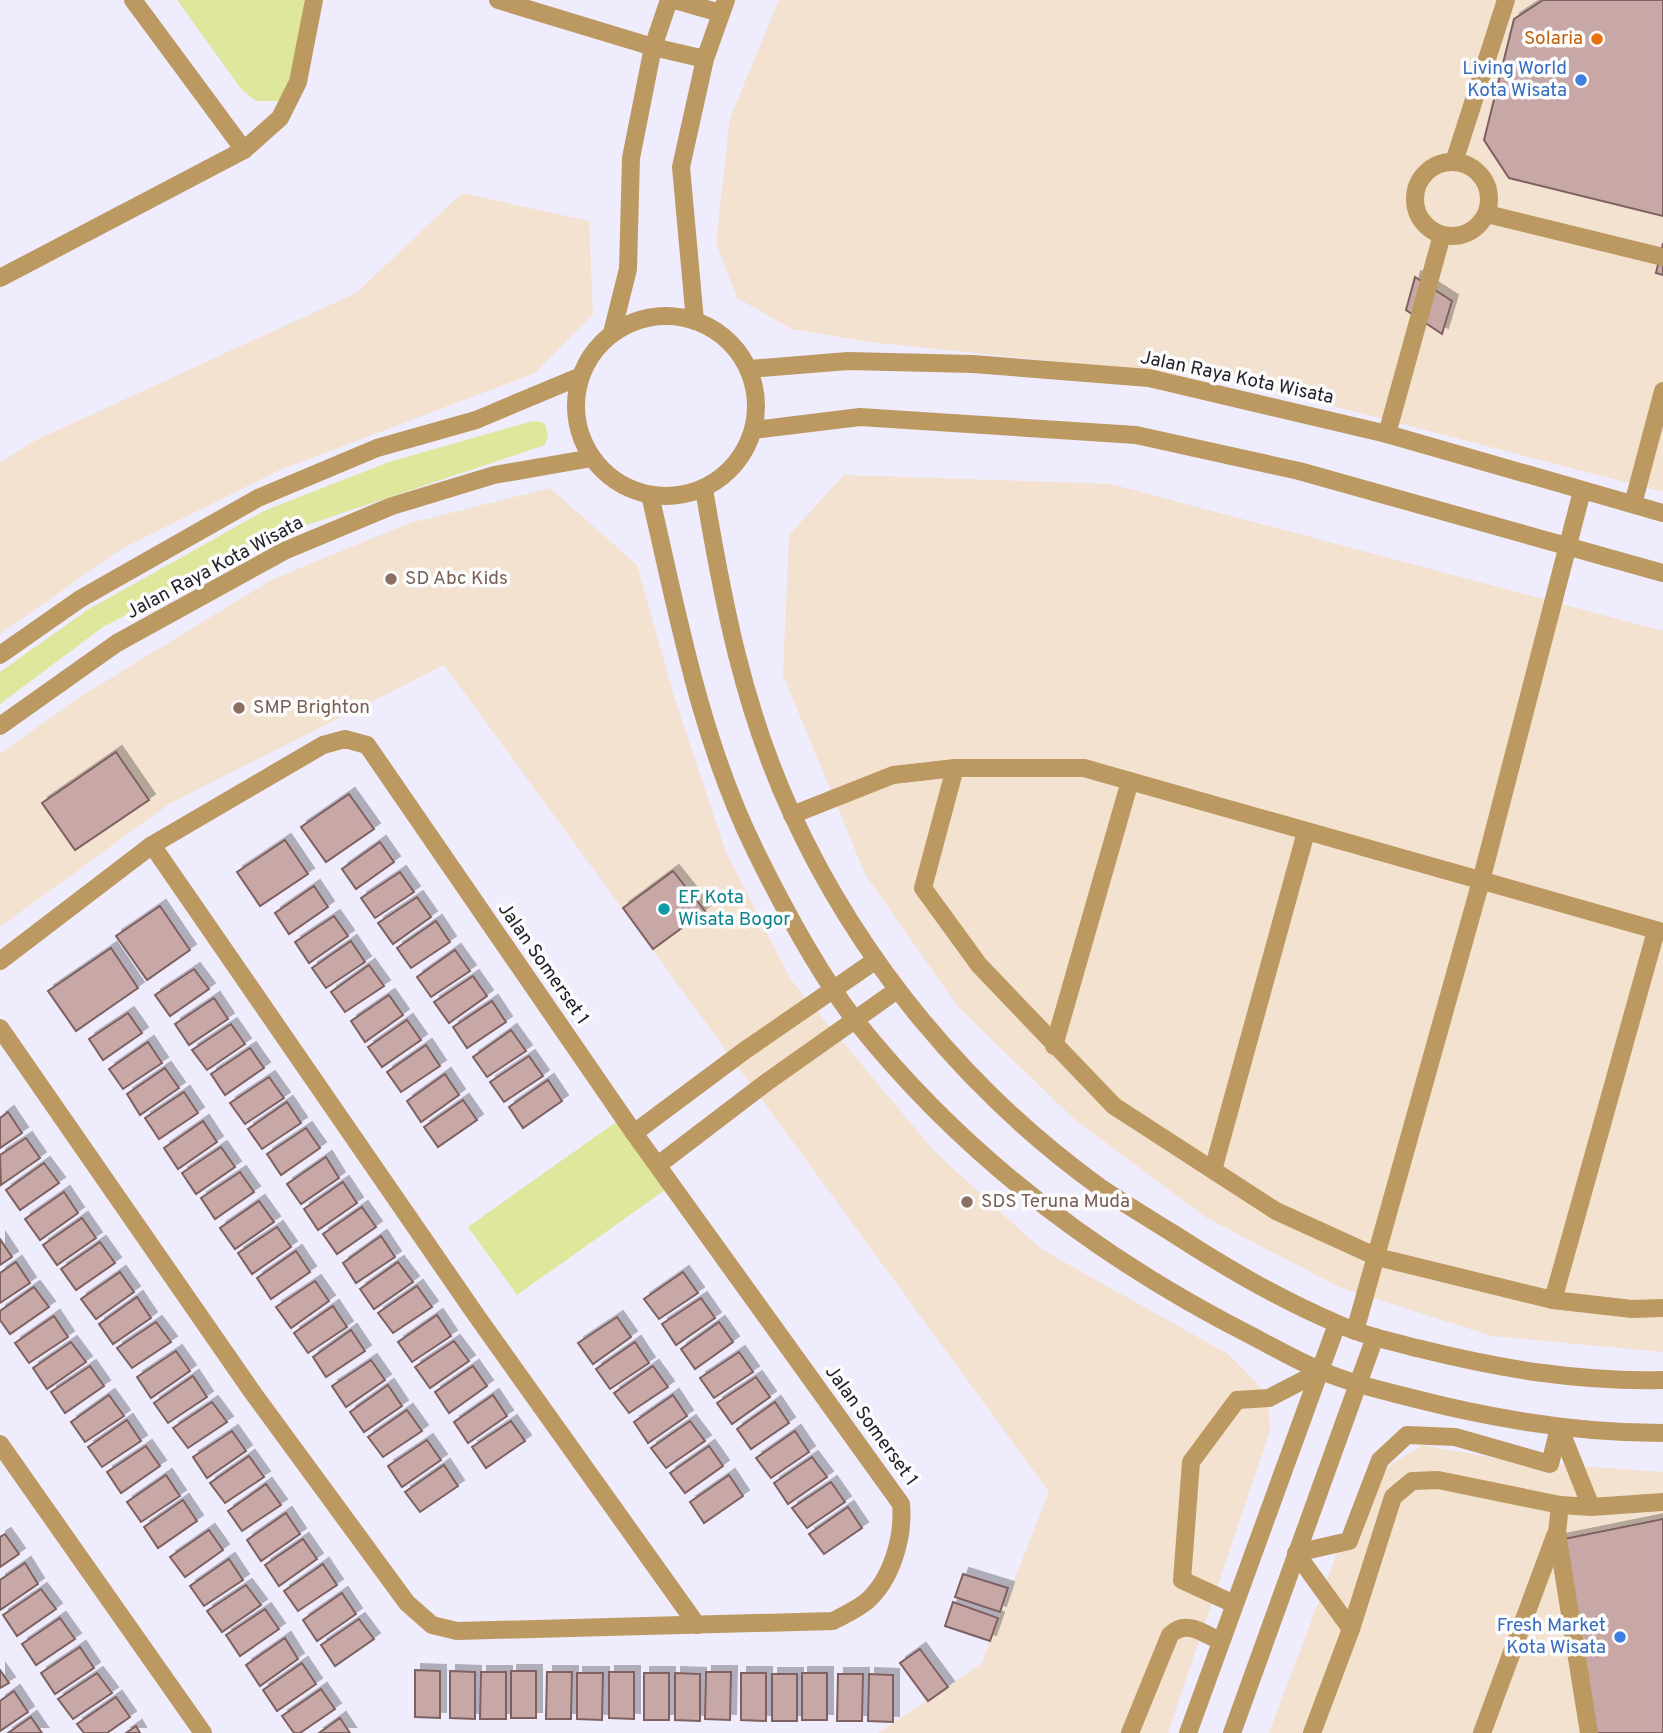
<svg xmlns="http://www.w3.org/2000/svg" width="1663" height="1733" font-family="Overpass,sans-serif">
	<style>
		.commercial { fill: #f3e2d0 }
		.green { fill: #dee79c }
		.building { fill: #c8a8a6; stroke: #7d605f; stroke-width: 2; filter: url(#shadow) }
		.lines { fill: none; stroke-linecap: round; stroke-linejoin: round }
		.minor { stroke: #bd9962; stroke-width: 18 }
		.food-dot { fill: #e8710a; stroke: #fcfcfc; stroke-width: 2.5 }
		.shop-dot { fill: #3f7fe0; stroke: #fcfcfc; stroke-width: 2.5 }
		.education-dot { fill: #8d6e63; stroke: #fcfcfc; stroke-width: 2.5 }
		.culture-dot { fill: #0f9aa8; stroke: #fcfcfc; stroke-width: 2.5 }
		.labels { text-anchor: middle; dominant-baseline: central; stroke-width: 7; stroke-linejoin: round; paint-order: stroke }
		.food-label { font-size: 19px; fill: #c56008; stroke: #fcfcfc; text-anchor: end }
		.shop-label { font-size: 19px; fill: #366cbe; stroke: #fcfcfc; text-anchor: end }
		.street-label { font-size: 19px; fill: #22202a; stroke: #fcfcfc }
		.education-label { font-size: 19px; fill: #785e54; stroke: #fcfcfc; text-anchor: start }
		.culture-label { font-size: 19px; fill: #0d838f; stroke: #fcfcfc; text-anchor: start }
	</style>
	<defs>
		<filter id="shadow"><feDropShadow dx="6" dy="-6" stdDeviation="0" flood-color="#0004"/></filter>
	</defs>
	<rect width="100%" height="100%" fill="#efecfd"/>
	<g class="commercial">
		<polygon points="779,0 1663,0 1663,492 1233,380 869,342 791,329 737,298 716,243 730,118"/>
		<polygon points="462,193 589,221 593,314 535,373 280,470 123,548 0,634 0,463 34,441 356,293"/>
		<polygon points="844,475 1111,484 1663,631 1663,1352 1492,1336 1339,1287 1207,1218 1074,1119 958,1007 865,874 783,675 789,535"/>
		<polygon points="550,488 637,565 674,696 726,852 791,980 934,1151 1041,1249 1228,1354 1268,1395 1270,1431 1168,1733 878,1733 981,1664 1049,1492 444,665 169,804 0,927 0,754 78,698 273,579 410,523"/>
		<polygon points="1422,1445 1510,1461 1663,1472 1663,1733 1269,1733 1352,1513 1389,1466"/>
	</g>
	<g class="green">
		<polygon points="177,0 321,0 295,86 278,101 256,101 242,90"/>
		<polygon points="533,421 545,423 548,436 545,445 283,533 103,627 0,704 0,672 89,609 266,510 389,462"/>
		<polygon points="616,1122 665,1190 517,1295 468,1227"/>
	</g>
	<g class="building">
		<polygon points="1543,0 1663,0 1663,216 1509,178 1484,140 1514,19"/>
		<polygon points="1663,243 1663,275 1656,273"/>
		<polygon points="1415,277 1452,301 1442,334 1406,310"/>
		<polygon points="116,752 149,800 75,850 42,803"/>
		<polygon points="349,794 374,829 326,862 301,827"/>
		<polygon points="285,840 308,874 260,906 237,872"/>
		<polygon points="380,842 394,862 356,889 342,869"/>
		<polygon points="673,871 705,911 653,949 623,908"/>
		<polygon points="400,872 414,892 375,918 361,898"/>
		<polygon points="314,886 328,907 289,934 275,913"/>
		<polygon points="417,897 431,917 393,944 378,923"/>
		<polygon points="160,906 190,950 147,980 116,936"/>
		<polygon points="334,916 348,936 309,963 295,942"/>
		<polygon points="436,921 450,942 411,968 397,948"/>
		<polygon points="351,941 365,962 326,988 312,968"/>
		<polygon points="111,948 138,988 76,1031 48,991"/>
		<polygon points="455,950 470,971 431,997 417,977"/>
		<polygon points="369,965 384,986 345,1012 331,992"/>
		<polygon points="194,969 209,989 170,1016 155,995"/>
		<polygon points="473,976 487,996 449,1023 434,1002"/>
		<polygon points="389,995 403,1015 365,1042 351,1021"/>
		<polygon points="214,998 228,1019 189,1045 175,1024"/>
		<polygon points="492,1001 506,1022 467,1048 453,1027"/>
		<polygon points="128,1013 142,1033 103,1060 89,1039"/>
		<polygon points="407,1020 421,1040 382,1067 368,1047"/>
		<polygon points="231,1024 245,1044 207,1070 192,1050"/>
		<polygon points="511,1030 526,1051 487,1077 473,1057"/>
		<polygon points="148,1042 162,1063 123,1089 109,1069"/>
		<polygon points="426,1045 440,1066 401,1092 387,1072"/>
		<polygon points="250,1048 264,1068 225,1095 211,1074"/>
		<polygon points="529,1056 543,1076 504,1102 490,1082"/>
		<polygon points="165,1068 179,1088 140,1115 127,1094"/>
		<polygon points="445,1074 459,1095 421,1122 407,1101"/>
		<polygon points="269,1077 284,1098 245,1124 230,1103"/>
		<polygon points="548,1080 562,1101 523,1128 509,1107"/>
		<polygon points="184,1092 198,1113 159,1139 145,1118"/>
		<polygon points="463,1100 477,1120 438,1147 424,1127"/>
		<polygon points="287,1102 301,1123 262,1149 248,1129"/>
		<polygon points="8,1112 22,1133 0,1148 0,1118"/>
		<polygon points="203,1121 217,1142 178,1169 164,1148"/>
		<polygon points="306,1128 320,1148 281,1175 267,1154"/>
		<polygon points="26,1138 40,1158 1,1185 0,1155"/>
		<polygon points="221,1147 235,1167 196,1194 182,1173"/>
		<polygon points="326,1157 339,1178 301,1204 287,1184"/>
		<polygon points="44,1163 59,1183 20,1210 6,1190"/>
		<polygon points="240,1172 254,1192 215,1219 201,1198"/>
		<polygon points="343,1182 357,1203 318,1230 304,1209"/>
		<polygon points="64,1192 78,1213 40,1240 25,1219"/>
		<polygon points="259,1201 274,1222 235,1249 220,1228"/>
		<polygon points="362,1207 376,1227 337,1254 323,1234"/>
		<polygon points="82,1218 96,1238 57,1265 43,1245"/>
		<polygon points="277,1227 291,1247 252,1274 238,1253"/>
		<polygon points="381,1236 395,1257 356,1283 343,1263"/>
		<polygon points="0,1239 12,1257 0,1265"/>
		<polygon points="100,1242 115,1263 76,1290 61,1269"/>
		<polygon points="296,1251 310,1272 271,1299 257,1278"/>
		<polygon points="16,1262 30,1283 0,1303 0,1273"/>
		<polygon points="398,1262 413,1282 374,1309 360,1289"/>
		<polygon points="120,1272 134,1292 96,1319 81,1299"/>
		<polygon points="683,1272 698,1293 659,1319 644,1299"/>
		<polygon points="315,1281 329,1301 291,1328 276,1307"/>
		<polygon points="417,1286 432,1307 393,1333 378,1313"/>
		<polygon points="34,1287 49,1307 10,1334 0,1320 0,1311"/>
		<polygon points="137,1297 151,1318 113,1344 99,1324"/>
		<polygon points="701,1298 715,1318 676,1345 662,1324"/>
		<polygon points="333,1306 347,1327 308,1353 294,1333"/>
		<polygon points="437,1315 451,1336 412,1362 398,1342"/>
		<polygon points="54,1316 68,1337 29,1363 15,1343"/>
		<polygon points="617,1317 631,1337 593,1364 578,1343"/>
		<polygon points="156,1322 171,1342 132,1368 117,1348"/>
		<polygon points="719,1322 733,1342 695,1369 681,1349"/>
		<polygon points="351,1330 365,1351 326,1377 313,1357"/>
		<polygon points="454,1341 469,1361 430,1388 415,1367"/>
		<polygon points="71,1342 86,1362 47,1389 33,1368"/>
		<polygon points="635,1342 649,1363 610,1389 596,1369"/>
		<polygon points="176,1351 190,1371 151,1398 137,1377"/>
		<polygon points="739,1352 753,1372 714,1398 700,1378"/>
		<polygon points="371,1360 385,1380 346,1407 332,1386"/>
		<polygon points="90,1366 104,1386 65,1413 51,1392"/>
		<polygon points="473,1366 487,1386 449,1413 435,1392"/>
		<polygon points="653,1366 668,1387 629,1413 614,1393"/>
		<polygon points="193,1376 207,1397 168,1423 154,1403"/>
		<polygon points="756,1377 770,1397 732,1424 717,1403"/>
		<polygon points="388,1385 402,1406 364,1432 350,1412"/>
		<polygon points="109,1395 124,1416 85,1442 71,1422"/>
		<polygon points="493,1395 507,1416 468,1443 454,1422"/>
		<polygon points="673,1395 687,1416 648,1443 634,1422"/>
		<polygon points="212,1402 227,1422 188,1448 173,1428"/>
		<polygon points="775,1402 789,1423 751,1449 737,1429"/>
		<polygon points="407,1410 422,1431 383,1457 368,1437"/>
		<polygon points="127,1420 141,1441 102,1467 88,1447"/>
		<polygon points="511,1421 525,1441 486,1468 472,1447"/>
		<polygon points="690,1421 705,1441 666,1468 651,1448"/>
		<polygon points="232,1431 246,1451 207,1478 193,1457"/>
		<polygon points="795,1431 809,1452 771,1478 756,1458"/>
		<polygon points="427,1440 441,1460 402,1487 388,1466"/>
		<polygon points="146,1446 160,1466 121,1493 107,1472"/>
		<polygon points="709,1446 723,1466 685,1493 670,1473"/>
		<polygon points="249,1456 264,1477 225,1503 210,1483"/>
		<polygon points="812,1457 827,1477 788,1504 774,1483"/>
		<polygon points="444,1465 458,1486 420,1512 405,1492"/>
		<polygon points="166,1475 180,1496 141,1522 127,1502"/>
		<polygon points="729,1475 743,1496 704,1523 690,1502"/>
		<polygon points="831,1482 845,1502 807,1528 792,1508"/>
		<polygon points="266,1484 281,1505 242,1531 228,1511"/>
		<polygon points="183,1500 197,1521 158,1548 144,1527"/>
		<polygon points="848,1507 862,1528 824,1554 809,1534"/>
		<polygon points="286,1513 300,1534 261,1561 247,1540"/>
		<polygon points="1663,1519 1663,1733 1596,1733 1559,1540"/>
		<polygon points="209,1530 223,1550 185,1577 170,1557"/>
		<polygon points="5,1534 19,1554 0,1567 0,1537"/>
		<polygon points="303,1539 317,1559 279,1586 265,1565"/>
		<polygon points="229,1559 243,1580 204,1606 190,1586"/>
		<polygon points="25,1563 38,1584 0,1610 0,1580"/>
		<polygon points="323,1564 337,1585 298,1611 284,1591"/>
		<polygon points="963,1574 1008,1588 1000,1612 955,1597"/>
		<polygon points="246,1585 261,1605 222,1632 207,1611"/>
		<polygon points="41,1589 56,1609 17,1636 3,1615"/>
		<polygon points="342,1593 356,1614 317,1641 303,1620"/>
		<polygon points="953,1602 998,1618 990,1641 945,1626"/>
		<polygon points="265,1609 279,1629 240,1656 226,1635"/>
		<polygon points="60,1618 75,1639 36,1665 22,1644"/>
		<polygon points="359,1619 374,1639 335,1666 321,1645"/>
		<polygon points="285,1638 298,1659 260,1686 246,1665"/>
		<polygon points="80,1647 94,1668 55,1694 41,1673"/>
		<polygon points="920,1649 948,1687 928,1701 900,1663"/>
		<polygon points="302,1663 316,1684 277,1711 263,1690"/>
		<polygon points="0,1670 9,1683 0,1688"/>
		<polygon points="415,1670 440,1671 440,1718 415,1717"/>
		<polygon points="450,1671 475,1672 475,1719 450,1718"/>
		<rect x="511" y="1671" width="25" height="47"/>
		<polygon points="481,1672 506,1672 506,1719 480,1719"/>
		<polygon points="547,1672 572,1672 571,1719 546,1719"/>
		<polygon points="609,1672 634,1672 634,1719 609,1718"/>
		<polygon points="706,1672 731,1672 730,1720 705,1719"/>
		<polygon points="97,1673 112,1693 73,1719 58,1699"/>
		<polygon points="577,1673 603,1673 602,1720 577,1719"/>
		<rect x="644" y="1673" width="25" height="47"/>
		<polygon points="675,1673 700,1674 700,1721 675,1720"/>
		<polygon points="741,1673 766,1673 766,1721 741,1720"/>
		<rect x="802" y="1673" width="25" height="47"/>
		<rect x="772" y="1674" width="25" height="47"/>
		<polygon points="838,1674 863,1674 862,1721 837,1721"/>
		<polygon points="869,1674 893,1675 893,1722 868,1721"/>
		<polygon points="321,1689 335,1709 300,1733 294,1733 282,1716"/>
		<polygon points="14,1691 28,1712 0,1731 0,1701"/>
		<polygon points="116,1697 130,1717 107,1733 84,1733 77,1724"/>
		<polygon points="31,1717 42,1733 8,1733"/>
		<polygon points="340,1718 350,1733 319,1733"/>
		<polygon points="136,1726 140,1733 126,1733"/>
	</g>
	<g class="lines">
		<g class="minor">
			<polyline points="133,0 244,150"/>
			<polyline points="498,0 653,47 705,59"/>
			<polyline points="675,0 720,13"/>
			<polyline points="1454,162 1506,0"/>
			<circle cx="1452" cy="199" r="37"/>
			<polyline points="1487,214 1663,257"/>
			<polyline points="0,278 244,150 280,118 298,82 314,0"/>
			<circle cx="666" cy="406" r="90"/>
			<polyline points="695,321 681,167 705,59 726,0"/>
			<polyline points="612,333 628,269 631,158 653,47 669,0"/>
			<polyline points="749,369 848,361 973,364 1149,378 1387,434 1663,513"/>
			<polyline points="754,430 860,417 1136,435 1299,471 1663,573"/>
			<polyline points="1387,434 1442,235"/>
			<path d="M704 489C723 602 743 708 792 814 860 962 969 1093 1101 1188 1125 1204 1150 1219 1174 1234 1226 1268 1281 1300 1338 1324 1365 1336 1393 1342 1421 1349 1501 1369 1580 1382 1663 1380"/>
			<path d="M650 495C678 615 700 738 755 850 782 905 817 971 855 1020 963 1156 1100 1259 1254 1337 1277 1349 1299 1362 1322 1371 1352 1384 1385 1391 1416 1399 1498 1420 1578 1433 1663 1433"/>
			<polyline points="1633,504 1663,391"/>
			<polyline points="0,655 80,599 258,498 377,448 476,420 581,376"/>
			<polyline points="0,726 117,643 284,551 392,506 494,475 592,458"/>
			<polyline points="955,768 923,888 979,965 1114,1106 1276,1211 1377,1257 1553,1300 1632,1309 1663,1308"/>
			<polyline points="792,815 893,775 955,768 1084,768 1663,932"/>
			<polyline points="152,845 476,1315 697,1625"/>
			<path d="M0 961 152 845 323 745 345 739 367 745 634 1133 901 1504C904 1536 892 1579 867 1601 858 1609 844 1615 833 1621L457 1631 432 1625 407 1603 253 1393 0 1028"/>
			<polyline points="1054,1046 1130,781"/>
			<polyline points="634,1133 744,1051 876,960"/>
			<polyline points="658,1165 767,1082 897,990"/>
			<polyline points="1213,1170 1306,832"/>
			<polyline points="1553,1300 1656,931"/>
			<polyline points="1355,1331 1481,881 1582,491"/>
			<polyline points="1560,1429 1591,1507"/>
			<polyline points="0,1444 203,1733"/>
			<polyline points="1560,1505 1557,1533 1589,1733"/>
			<polyline points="1234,1604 1182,1580 1191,1462 1237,1400 1269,1398 1321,1371"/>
			<polyline points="1351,1629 1296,1553 1349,1541 1380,1460 1407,1435 1455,1437 1550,1464 1559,1428"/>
			<path d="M1130 1733 1170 1635C1186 1619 1203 1633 1220 1641"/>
			<polyline points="1188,1733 1337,1324"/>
			<polyline points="1232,1733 1375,1337"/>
			<polyline points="1312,1733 1351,1629 1393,1497 1412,1481 1438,1480 1560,1505 1591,1507 1663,1502"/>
			<polyline points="1482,1733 1555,1536"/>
		</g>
	</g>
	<circle class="food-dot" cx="1597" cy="39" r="7"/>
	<g class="shop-dot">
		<circle cx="1581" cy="80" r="7"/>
		<circle cx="1620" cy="1637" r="7"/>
	</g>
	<g class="education-dot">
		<circle cx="391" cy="579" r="7"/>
		<circle cx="239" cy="708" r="7"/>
		<circle cx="967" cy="1202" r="7"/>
	</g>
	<circle class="culture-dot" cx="664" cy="909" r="7"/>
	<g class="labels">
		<g class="food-label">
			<text x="1583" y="39">Solaria</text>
		</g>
		<g class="shop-label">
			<text x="1567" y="69">Living World<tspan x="1567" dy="22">Kota Wisata</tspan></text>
			<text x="1606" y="1626">Fresh Market<tspan x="1606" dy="22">Kota Wisata</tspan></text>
		</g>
		<g class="street-label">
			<text transform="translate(1237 378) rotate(12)">Jalan Raya Kota Wisata</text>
			<text transform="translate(215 568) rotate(-28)">Jalan Raya Kota Wisata</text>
			<text transform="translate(543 964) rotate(55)">Jalan Somerset 1</text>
			<text transform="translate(871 1426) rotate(54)">Jalan Somerset 1</text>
		</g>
		<g class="education-label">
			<text x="405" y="579">SD Abc Kids</text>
			<text x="253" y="708">SMP Brighton</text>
			<text x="981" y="1202">SDS Teruna Muda</text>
		</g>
		<g class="culture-label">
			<text x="678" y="898">EF Kota<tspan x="678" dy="22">Wisata Bogor</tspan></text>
		</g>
	</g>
</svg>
